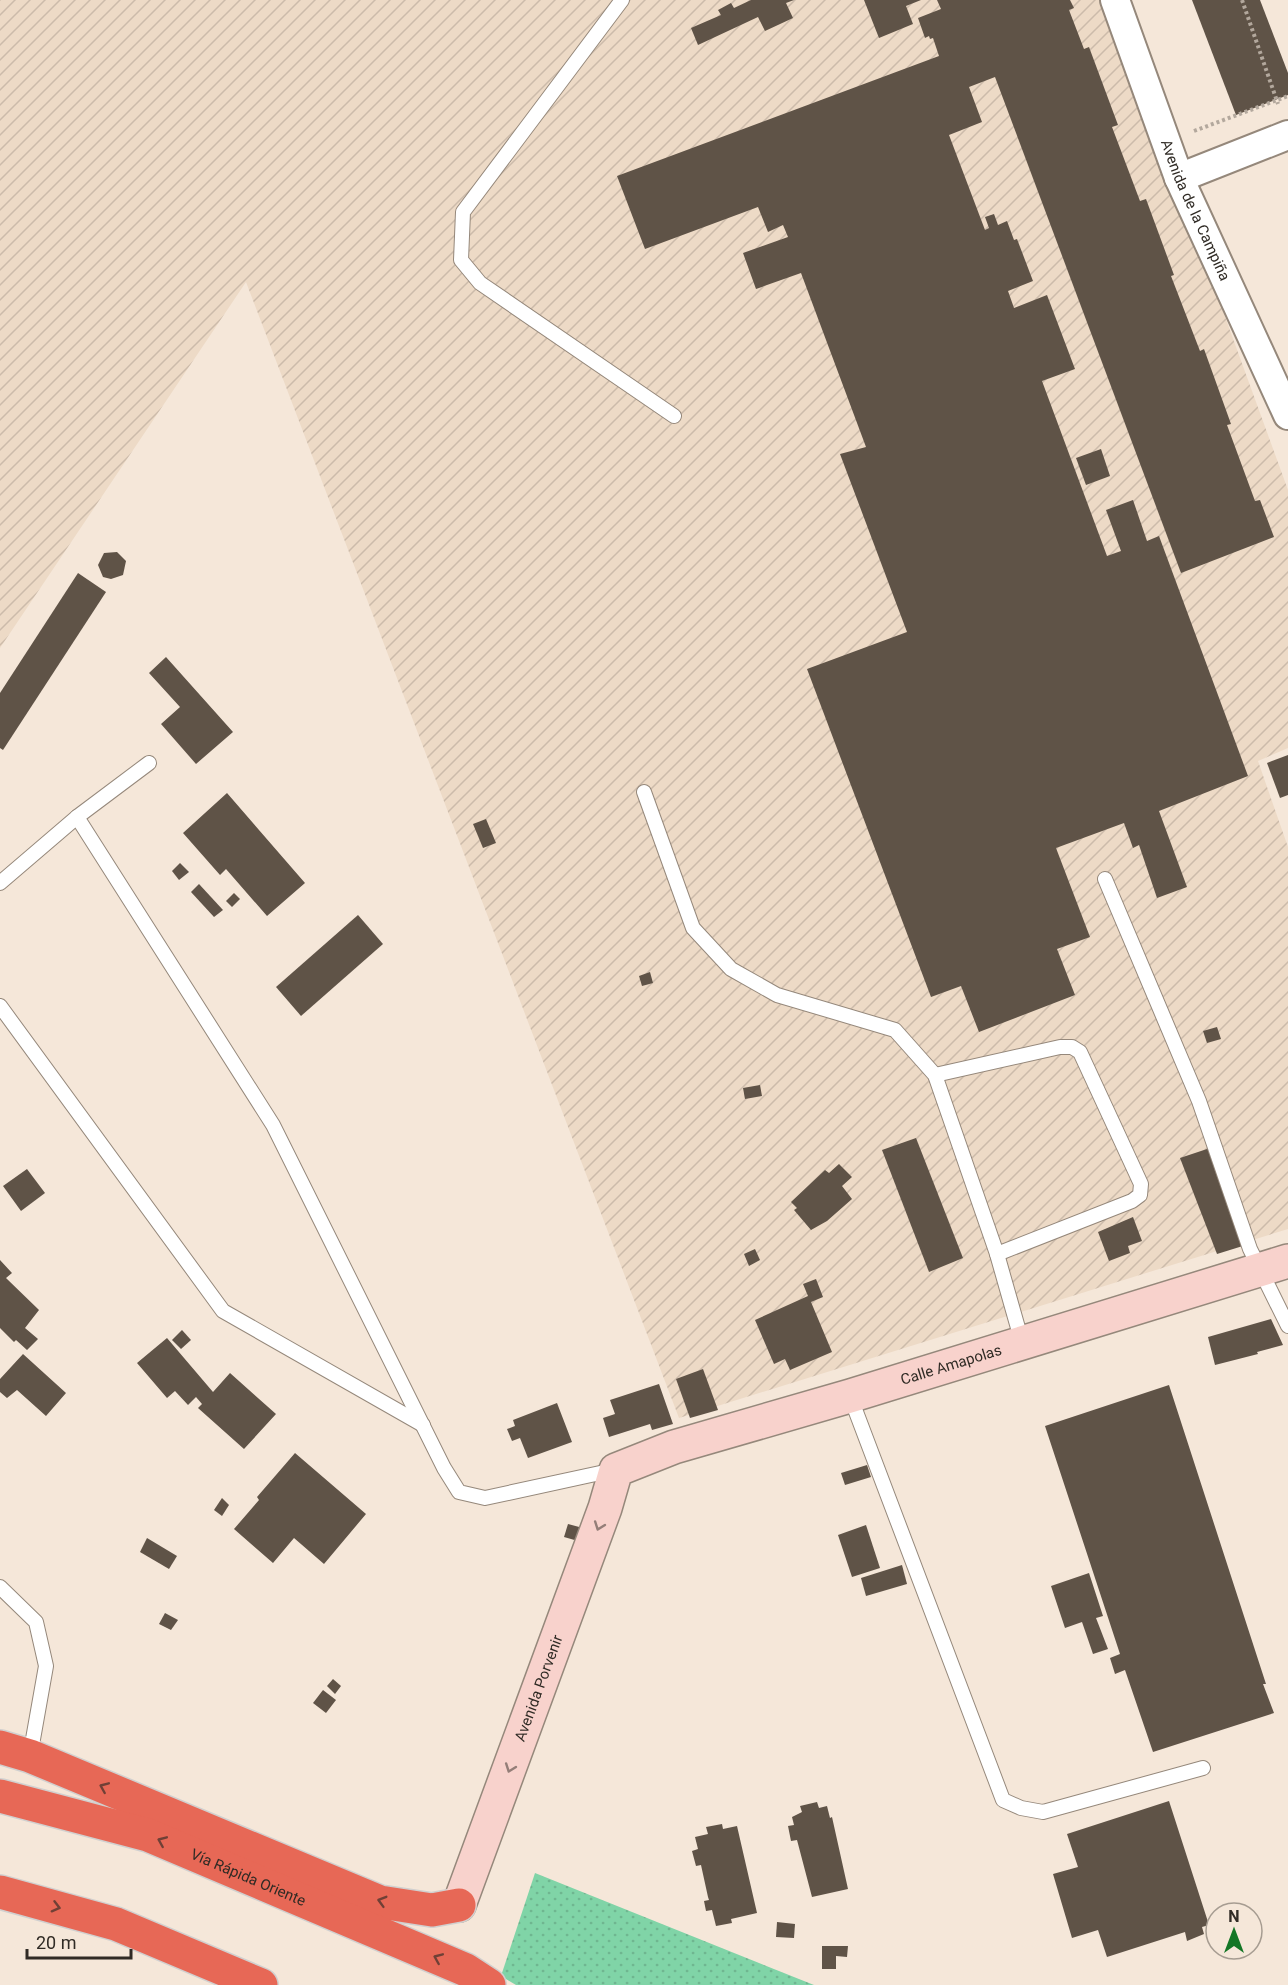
<svg xmlns="http://www.w3.org/2000/svg" width="1288" height="1985" font-family="Roboto,sans-serif">
	<style>
		.industrial { fill: url(#industrial-furrows) }
		.grass { fill: url(#grass-dots) }
		.building { fill: #5f5347 }
		.lines { fill: none; stroke-linecap: round; stroke-linejoin: round }
		.lane-casing { stroke: #95887b; stroke-width: 16 }
		.street-casing { stroke: #95887b; stroke-width: 32 }
		.secondary-casing { stroke: #95887b; stroke-width: 36 }
		.highway-casing { stroke: #d1d0cf; stroke-width: 36 }
		.path { stroke: #b3a89d; stroke-width: 4; stroke-dasharray: 3 3; stroke-linecap: butt }
		.lane { stroke: #fff; stroke-width: 14 }
		.street { stroke: #fff; stroke-width: 28 }
		.secondary { stroke: #f8d2cc; stroke-width: 33 }
		.highway { stroke: #e76856; stroke-width: 33 }
		.oneway { stroke: #947e78 }
		.oneway2 { stroke: #704036 }
		.labels { text-anchor: middle; dominant-baseline: central; stroke-width: 6; stroke-linejoin: round; paint-order: stroke }
		.street-label { font-size: 15px; fill: #302b25; stroke: #f5e7d9 }
	</style>
	<defs>
		<pattern id="industrial-furrows" width="10" height="10" patternUnits="userSpaceOnUse" patternTransform="scale(1.5)"><rect width="10" height="10" fill="#eddac6"/><path d="M-1 1l2-2M0 10L10 0M9 11l2-2" fill="none" stroke="#cba"/></pattern>
		<pattern id="grass-dots" width="8" height="8" patternUnits="userSpaceOnUse" patternTransform="scale(1.5)"><rect width="8" height="8" fill="#80d4a7"/><path d="M2 2h.1M6 6h.1" fill="none" stroke="#6fb690" stroke-width="1.8" stroke-linecap="round"/></pattern>
	</defs>
	<rect width="100%" height="100%" fill="#f5e7d9"/>
	<polygon class="industrial" points="0,0 1110,0 1288,490 1288,748 1258,761 1288,847 1288,1229 679,1418 246,282 0,648"/>
	<polygon class="grass" points="535,1873 814,1985 516,1985 501,1976"/>
	<g class="building">
		<polygon points="751,0 794,0 786,3 793,18 765,31 758,17 698,45 691,28 721,15 718,10 731,3 734,8"/>
		<polygon points="864,0 921,0 906,6 913,24 879,38"/>
		<polygon points="937,0 1070,0 1074,8 1069,10 1084,49 1089,47 1118,125 1112,127 1140,201 1146,199 1174,275 1171,276 1200,351 1204,349 1231,424 1227,425 1255,501 1260,500 1274,537 1181,573 995,77 969,87 982,122 949,135 985,230 989,228 985,217 994,214 998,225 1007,221 1014,240 1017,239 1033,281 1008,291 1014,308 1047,295 1075,369 1042,381 1107,556 1121,551 1106,510 1133,500 1147,541 1159,536 1248,776 1159,811 1187,887 1157,898 1139,845 1133,848 1124,823 1056,848 1090,937 1057,949 1075,995 979,1032 961,986 931,997 807,669 907,632 840,454 866,447 801,273 756,289 743,253 788,237 783,225 768,232 758,207 645,249 617,176 939,56 933,38 930,39 929,36 925,38 918,18 941,9"/>
		<polygon points="1192,0 1260,0 1288,73 1288,95 1236,115"/>
		<polygon points="1101,449 1110,476 1086,485 1076,458"/>
		<polygon points="117,552 126,561 123,575 111,579 103,577 98,565 104,553"/>
		<polygon points="78,573 106,592 3,750 0,748 0,693"/>
		<polygon points="166,657 233,732 196,764 161,724 180,707 149,673"/>
		<polygon points="1288,755 1288,795 1280,798 1267,763"/>
		<polygon points="227,793 305,883 267,916 226,869 220,875 183,833"/>
		<polygon points="486,819 496,843 483,848 473,824"/>
		<polygon points="180,863 189,872 179,880 172,871"/>
		<polygon points="199,884 223,910 214,917 191,892"/>
		<polygon points="234,893 240,899 232,907 226,901"/>
		<polygon points="358,915 383,944 301,1016 276,987"/>
		<polygon points="650,972 653,983 642,986 639,976"/>
		<polygon points="1217,1027 1221,1039 1207,1043 1203,1031"/>
		<polygon points="760,1085 762,1096 745,1099 743,1088"/>
		<polygon points="916,1138 963,1258 929,1272 882,1150"/>
		<polygon points="1213,1147 1246,1245 1217,1254 1180,1158"/>
		<polygon points="839,1164 852,1177 842,1186 852,1199 827,1221 811,1230 794,1210 797,1208 791,1202 825,1170 829,1173"/>
		<polygon points="27,1169 45,1193 21,1211 3,1186"/>
		<polygon points="1133,1217 1142,1241 1128,1246 1130,1253 1109,1261 1098,1232"/>
		<polygon points="755,1249 760,1260 749,1266 744,1254"/>
		<polygon points="0,1260 12,1273 6,1278 39,1310 25,1328 38,1339 27,1350 16,1340 14,1342 0,1328"/>
		<polygon points="816,1279 823,1297 811,1302 832,1352 790,1370 785,1359 774,1364 755,1320 808,1296 803,1284"/>
		<polygon points="1271,1319 1283,1345 1257,1352 1258,1354 1215,1365 1208,1337"/>
		<polygon points="182,1330 191,1340 181,1349 172,1340"/>
		<polygon points="167,1338 213,1392 230,1373 276,1414 244,1449 198,1408 202,1404 196,1397 188,1405 175,1391 167,1398 137,1363"/>
		<polygon points="23,1354 66,1393 46,1416 17,1390 7,1398 0,1392 0,1379"/>
		<polygon points="703,1369 718,1410 690,1418 676,1379"/>
		<polygon points="659,1384 673,1424 652,1430 650,1424 609,1437 603,1418 615,1414 610,1400"/>
		<polygon points="1169,1385 1266,1684 1263,1684 1274,1713 1153,1752 1125,1670 1115,1674 1110,1658 1120,1654 1045,1426"/>
		<polygon points="557,1403 572,1442 528,1458 520,1438 512,1441 507,1429 515,1426 513,1420"/>
		<polygon points="295,1453 366,1514 324,1564 294,1538 273,1563 234,1529 259,1500 257,1497"/>
		<polygon points="867,1465 871,1477 845,1485 841,1473"/>
		<polygon points="222,1498 229,1505 222,1516 214,1510"/>
		<polygon points="568,1524 583,1528 578,1541 564,1537"/>
		<polygon points="866,1525 880,1568 852,1577 838,1535"/>
		<polygon points="147,1538 177,1556 169,1569 140,1552"/>
		<polygon points="902,1565 907,1584 866,1596 861,1578"/>
		<polygon points="1089,1573 1103,1616 1096,1618 1108,1649 1093,1654 1082,1622 1065,1628 1051,1586"/>
		<polygon points="165,1613 178,1620 171,1630 159,1624"/>
		<polygon points="333,1679 341,1686 335,1694 327,1686"/>
		<polygon points="323,1690 336,1700 326,1713 313,1703"/>
		<polygon points="1169,1801 1209,1925 1202,1927 1204,1934 1187,1941 1185,1932 1107,1957 1098,1930 1072,1938 1053,1874 1078,1867 1067,1834"/>
		<polygon points="817,1802 819,1808 827,1806 830,1818 832,1817 848,1889 812,1897 797,1840 791,1841 788,1826 794,1825 792,1817 802,1812 800,1806"/>
		<polygon points="722,1824 723,1829 737,1826 757,1913 731,1919 732,1923 716,1926 712,1910 706,1911 704,1901 709,1900 708,1897 701,1865 696,1866 692,1851 698,1849 695,1837 708,1834 706,1827"/>
		<polygon points="777,1922 795,1924 794,1938 776,1937"/>
		<polygon points="822,1946 848,1946 847,1957 836,1956 836,1969 822,1969"/>
	</g>
	<g class="lines">
		<g class="lane-casing">
			<g id="lane">
				<polyline points="622,0 463,212 461,260 480,283 674,416"/>
				<polyline points="644,792 693,928 731,969 777,995 895,1030 935,1075 997,1254 1022,1342"/>
				<polyline points="77,817 273,1125 444,1468 459,1492 485,1498 614,1470"/>
				<polyline points="1105,879 1199,1101 1250,1249 1288,1326"/>
				<polyline points="0,883 77,817 149,763"/>
				<polyline points="0,1006 223,1311 423,1425"/>
				<polyline points="935,1075 1060,1047 1072,1047 1080,1052 1141,1184 1140,1195 1132,1201 997,1254"/>
				<polyline points="850,1396 1003,1800 1021,1808 1043,1812 1203,1768"/>
				<polyline points="0,1587 36,1622 46,1666 30,1756"/>
			</g>
		</g>
		<g class="street-casing">
			<g id="street">
				<path id="s1" d="M1115 0 1179 178 1288 415"/>
				<polyline points="1179,178 1288,135"/>
			</g>
		</g>
		<g class="secondary-casing">
			<g id="secondary">
				<path id="s2" d="M459 1905 605 1508 616 1470 674 1447 850 1396 1288 1261"/>
			</g>
		</g>
		<g class="highway-casing">
			<g id="highway">
				<polyline points="0,1747 30,1756 380,1902 432,1910 459,1905"/>
				<path id="s3" d="M0 1796 148 1835 466 1970 489 1985"/>
				<polyline points="0,1892 116,1924 261,1985"/>
			</g>
		</g>
		<g class="path">
			<polyline points="1242,0 1278,104"/>
			<polyline points="1194,131 1288,96"/>
		</g>
		<use href="#lane" class="lane"/>
		<use href="#street" class="street"/>
		<use href="#secondary" class="secondary"/>
		<use href="#highway" class="highway"/>
	</g>
	<defs><path id="oneway-chevron" d="M-2-3.5L2.5 0L-2 3.5" fill="none" stroke-width="1.6" stroke-linecap="round" stroke-linejoin="round" transform="scale(1.5)"/></defs>
	<g class="oneway">
		<use href="#oneway-chevron" transform="translate(599 1526) rotate(110)"/>
		<use href="#oneway-chevron" transform="translate(510 1768) rotate(110)"/>
	</g>
	<g class="oneway2">
		<use href="#oneway-chevron" transform="translate(104 1787) rotate(-157)"/>
		<use href="#oneway-chevron" transform="translate(162 1841) rotate(-157)"/>
		<use href="#oneway-chevron" transform="translate(382 1901) rotate(-164)"/>
		<use href="#oneway-chevron" transform="translate(56 1907) rotate(15)"/>
		<use href="#oneway-chevron" transform="translate(438 1958) rotate(-157)"/>
	</g>
	<g class="labels">
		<g class="street-label">
			<text stroke="none"><textPath href="#s1" startOffset="225">Avenida de la Campiña</textPath></text>
			<text stroke="none"><textPath href="#s2" startOffset="814">Calle Amapolas</textPath></text>
			<text stroke="none"><textPath href="#s2" startOffset="231">Avenida Porvenir</textPath></text>
			<text stroke="none"><textPath href="#s3" startOffset="262">Vía Rápida Oriente</textPath></text>
		</g>
	</g>
	<g transform="translate(1234 1931)"><circle r="28" fill="#f5e7d9" stroke="#a69c91" stroke-width="1.5"/>
	<path d="M0-4.5L10 22L0 15L-10 22Z" fill="#147626"/>
	<text y="-9" font-size="16" font-weight="bold" text-anchor="middle" fill="#302b25">N</text>
	</g>
	<path d="M27 1949v9h104v-9" fill="none" stroke="#302b25" stroke-width="3"/>
	<text x="36" y="1949" font-size="18" fill="#302b25" stroke="#f5e7d9" stroke-width="4.5" paint-order="stroke">20 m</text>
</svg>
